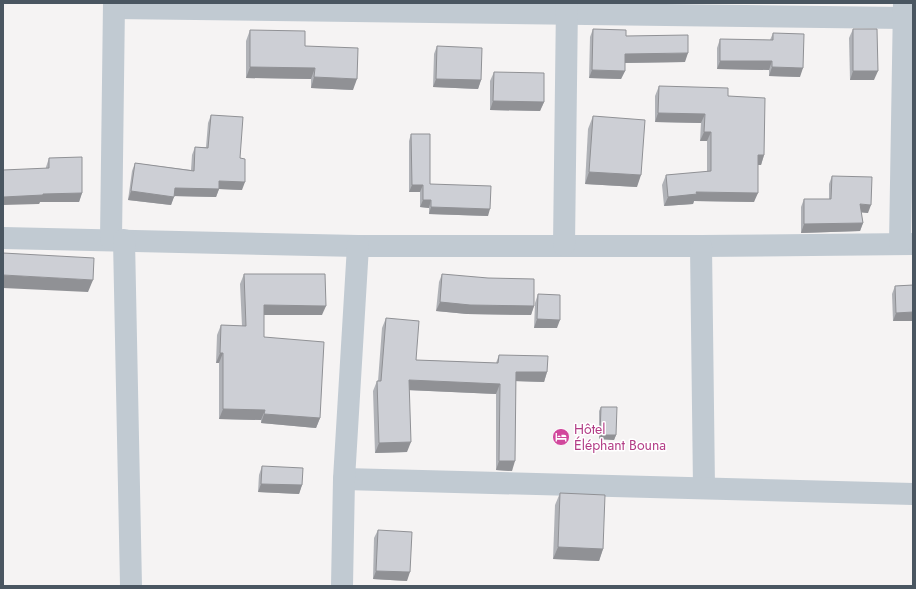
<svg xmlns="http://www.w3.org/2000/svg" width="916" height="589" font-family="Jost,sans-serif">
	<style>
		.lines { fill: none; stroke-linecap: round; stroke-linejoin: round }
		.minor { stroke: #c1cad2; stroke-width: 22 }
		.wall { fill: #b0b2b7 }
		.shaded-wall { fill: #909195 }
		.building { fill: #cdcfd5; stroke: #909195 }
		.labels { text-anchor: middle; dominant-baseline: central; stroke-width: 3; stroke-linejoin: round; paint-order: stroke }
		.hotel-label { font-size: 14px; fill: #b23c85; stroke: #fff; text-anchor: start }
	</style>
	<rect width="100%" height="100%" fill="#f5f3f3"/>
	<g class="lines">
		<g class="minor">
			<polyline points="114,8 904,18"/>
			<polyline points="3,238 358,246 701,246 913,244"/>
			<polyline points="111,239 114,3"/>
			<polyline points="124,240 131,586"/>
			<polyline points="900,243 904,3"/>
			<polyline points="564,245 567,3"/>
			<polyline points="701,246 704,487"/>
			<polyline points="344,479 913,494"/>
			<polyline points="342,586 344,479 358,246"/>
		</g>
	</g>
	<g class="wall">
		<polygon points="593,29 626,36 685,62 625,63 625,71 621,79 589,78 590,37"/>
		<polygon points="853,29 874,80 850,80 849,38"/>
		<polygon points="250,30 305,46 353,90 311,88 311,79 246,78 246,41"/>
		<polygon points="773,33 800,77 769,76 769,70 717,69 717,48 720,39 770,40"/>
		<polygon points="437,46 481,80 478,89 433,87 434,54"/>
		<polygon points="494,72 544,102 540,111 490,110 490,81"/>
		<polygon points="659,86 728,96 764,155 761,165 758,165 754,202 694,201 693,204 664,206 662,185 666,175 707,172 707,141 700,141 701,123 655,122 655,96"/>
		<polygon points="211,115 240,158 242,190 219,189 216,197 174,196 171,205 128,200 132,171 135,163 191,170 192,155 195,147 206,147 208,123"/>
		<polygon points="593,116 637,187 585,184 588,129"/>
		<polygon points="411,134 430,184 488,216 429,214 429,208 420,207 420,192 409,192 409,141"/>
		<polygon points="49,158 82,193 79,202 40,202 39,204 46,167"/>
		<polygon points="832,176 868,213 861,212 863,223 860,231 801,233 801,207 804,199 829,199 829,184"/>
		<polygon points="244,274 322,315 264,315 264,337 320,418 316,428 261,423 261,420 219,419 219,363 216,363 217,335 221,325 242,326 240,284"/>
		<polygon points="442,274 534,306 531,315 467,314 436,311 439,282"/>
		<polygon points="913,285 913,321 893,321 892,294 895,286"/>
		<polygon points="538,294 557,328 534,328 535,303"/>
		<polygon points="386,318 416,360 496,363 499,355 547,372 544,382 516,381 512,471 496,470 496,394 409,390 407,452 375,453 373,391 377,381 378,381 382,328"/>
		<polygon points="601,407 616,435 614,440 599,439 599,411"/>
		<polygon points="262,466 302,485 299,494 258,492 259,475"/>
		<polygon points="560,493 603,549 599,561 553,559 555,505"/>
		<polygon points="378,530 407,581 373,579 374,538"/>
	</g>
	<g class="shaded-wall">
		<polygon points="688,53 685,62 622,63 625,54"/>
		<polygon points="720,61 772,61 769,70 717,69"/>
		<polygon points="250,67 315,68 311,79 246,78"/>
		<polygon points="772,67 803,68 800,77 769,76"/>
		<polygon points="592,70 625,71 621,79 589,78"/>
		<polygon points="853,71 878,71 874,80 850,80"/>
		<polygon points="314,77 357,79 353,90 311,88"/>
		<polygon points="436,79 481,80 478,89 433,87"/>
		<polygon points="493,101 544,102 540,111 490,110"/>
		<polygon points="658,113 705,114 701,123 655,122"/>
		<polygon points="704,132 711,132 707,141 700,141"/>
		<polygon points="758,155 764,155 761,165 754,165"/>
		<polygon points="589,172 641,175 637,187 585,184"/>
		<polygon points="219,181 245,182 242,190 219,189 216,197 172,196 175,188"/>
		<polygon points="412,185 423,185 420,192 409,192"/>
		<polygon points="131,191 174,197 171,205 128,200"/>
		<polygon points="696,192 758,193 754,202 694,201 693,204 664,206 668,197"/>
		<polygon points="82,193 79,202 40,202 39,204 3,205 3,197 43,194"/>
		<polygon points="423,200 431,200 429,208 420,207"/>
		<polygon points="860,204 871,205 868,213 857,212"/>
		<polygon points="431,207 490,209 488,216 429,214"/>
		<polygon points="863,223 860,231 801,233 804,224"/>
		<polygon points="3,275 93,280 88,292 3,288"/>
		<polygon points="440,302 534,306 531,315 467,314 436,311"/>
		<polygon points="264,305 326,306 322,315 261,315"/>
		<polygon points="913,312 913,321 893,321 896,313"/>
		<polygon points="537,319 560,320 557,328 534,328"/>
		<polygon points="220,353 223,353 219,363 216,363"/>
		<polygon points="516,372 547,372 544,382 512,381"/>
		<polygon points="409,380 500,384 496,394 406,390"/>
		<polygon points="223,409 265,410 261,420 219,419"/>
		<polygon points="264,414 320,418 316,428 261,423"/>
		<polygon points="600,435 616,435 614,440 599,439"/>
		<polygon points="411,442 407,452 375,453 379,443"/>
		<polygon points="499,461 515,461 512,471 496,470"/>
		<polygon points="261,484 302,485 299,494 258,492"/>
		<polygon points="558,547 603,549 599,561 553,559"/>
		<polygon points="376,571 410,572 407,581 373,579"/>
	</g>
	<g class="building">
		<polygon points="593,29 626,30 626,36 688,35 688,53 625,54 625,71 592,70"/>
		<polygon points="853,29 877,29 878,71 853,71"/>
		<polygon points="250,30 305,31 305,46 358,48 357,79 314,77 315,68 250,67"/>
		<polygon points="773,33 804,34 803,68 772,67 772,61 720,61 720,39 773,40"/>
		<polygon points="437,46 482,48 481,80 436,79"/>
		<polygon points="494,72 544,73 544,102 493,101"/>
		<polygon points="659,86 728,88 728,96 765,98 764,155 758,155 758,193 696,192 697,194 668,197 666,175 711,171 711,132 704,132 705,114 658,113"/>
		<polygon points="211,115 243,117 240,158 245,159 245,182 219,181 219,189 175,188 174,197 131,191 135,163 194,171 195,147 208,148"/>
		<polygon points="593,116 645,120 641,175 589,172"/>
		<polygon points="411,134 430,134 430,184 491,186 490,209 431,207 431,200 423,200 423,185 412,185"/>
		<polygon points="82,157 82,193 43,194 43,195 3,197 3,170 49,168 49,158"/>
		<polygon points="832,176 872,177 871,205 860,204 863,223 804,224 804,199 831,199"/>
		<polygon points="3,253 94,258 93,280 3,275"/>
		<polygon points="244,274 325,274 326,306 264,305 264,337 324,342 320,418 264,414 265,410 223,409 223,353 220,353 221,325 246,326"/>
		<polygon points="442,274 488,278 534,279 534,306 470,305 440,302"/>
		<polygon points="913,285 913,312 896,313 895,286"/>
		<polygon points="538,294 560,295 560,320 537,319"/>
		<polygon points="386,318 419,321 416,360 498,363 499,355 548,356 547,372 516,372 515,461 499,461 500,384 409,380 411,442 379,443 377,381 381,381"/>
		<polygon points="601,407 617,407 616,435 600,435"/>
		<polygon points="262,466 303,468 302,485 261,484"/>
		<polygon points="560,493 605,495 603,549 558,547"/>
		<polygon points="378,530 412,532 410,572 376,571"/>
	</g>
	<defs>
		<g id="hotel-disc" transform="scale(0.9)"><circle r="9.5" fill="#d1479c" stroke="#fff"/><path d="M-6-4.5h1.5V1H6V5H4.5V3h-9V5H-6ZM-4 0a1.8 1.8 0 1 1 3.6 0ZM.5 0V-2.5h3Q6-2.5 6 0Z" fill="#fff"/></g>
	</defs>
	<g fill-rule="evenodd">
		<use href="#hotel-disc" x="561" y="437"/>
	</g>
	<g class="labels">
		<g class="hotel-label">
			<text x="574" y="429">Hôtel<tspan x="574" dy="16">Éléphant Bouna</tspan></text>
		</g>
	</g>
	<rect width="916" height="589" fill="none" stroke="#4a5661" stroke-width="8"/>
</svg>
